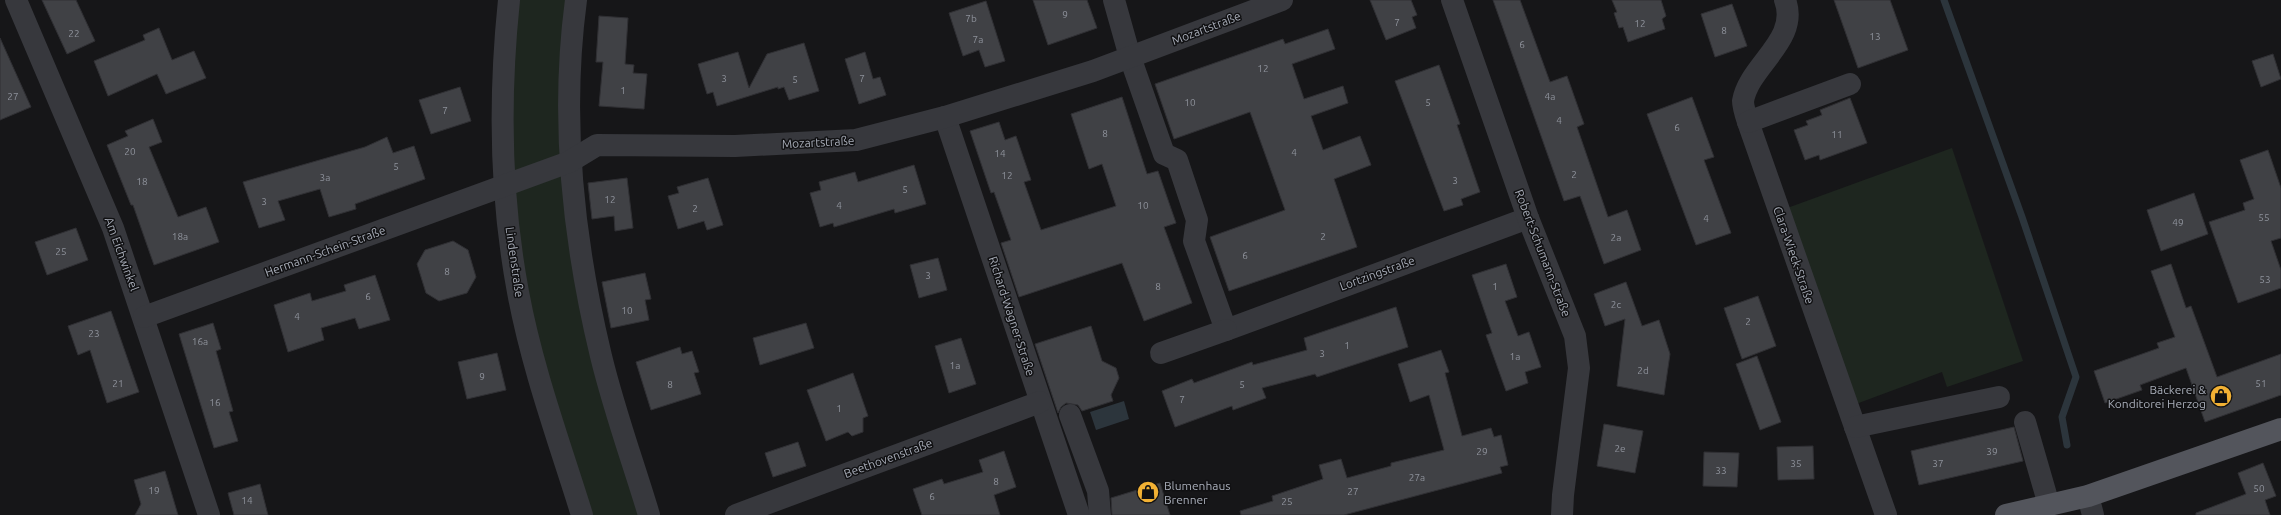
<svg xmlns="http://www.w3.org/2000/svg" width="2281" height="515" font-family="Ubuntu,sans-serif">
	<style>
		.green { fill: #1e261f }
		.water { fill: #2c353c }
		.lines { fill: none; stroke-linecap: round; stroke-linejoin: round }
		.stream { stroke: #2c353c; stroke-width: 7 }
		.building { fill: #404145; stroke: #303034 }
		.minor { stroke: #37383d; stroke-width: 22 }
		.major { stroke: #53555c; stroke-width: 22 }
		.labels { text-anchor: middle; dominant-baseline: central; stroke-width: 3; stroke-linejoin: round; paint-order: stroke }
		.number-label { font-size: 10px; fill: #8e929b }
		.street-label { font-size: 12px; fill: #a8adb8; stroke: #111113 }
		.poi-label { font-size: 12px; fill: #a8adb8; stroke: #111113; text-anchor: end }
	</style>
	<rect width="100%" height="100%" fill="#161618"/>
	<g class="green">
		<polygon points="509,0 576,0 582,270 649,515 582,515 518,291"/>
		<polygon points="1952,148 2023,361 1947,387 1942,372 1848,407 1779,211"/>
	</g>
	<polygon class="water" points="1124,401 1129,419 1096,430 1090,412"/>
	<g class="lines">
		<polyline class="stream" points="1944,0 2022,217 2076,377 2062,417 2067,445"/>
	</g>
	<g class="building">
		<polygon points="42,0 76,0 95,41 67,54"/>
		<polygon points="1033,0 1087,0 1097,28 1048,45"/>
		<polygon points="1370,0 1411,0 1417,15 1412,17 1416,28 1386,40"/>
		<polygon points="1493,0 1520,0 1550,82 1567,76 1584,124 1577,127 1608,217 1627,210 1641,250 1604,264 1580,196 1564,201"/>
		<polygon points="1612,0 1661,0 1666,16 1662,19 1665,29 1628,42 1623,27 1619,28 1614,13 1617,12"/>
		<polygon points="1834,0 1890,0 1908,50 1858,68"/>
		<polygon points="986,1 1005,61 985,67 979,50 963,56 949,13"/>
		<polygon points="1732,4 1747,46 1715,57 1701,14"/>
		<polygon points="599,16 628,18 625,64 634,65 633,73 647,74 644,109 599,106 603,62 596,62"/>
		<polygon points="159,28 172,60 194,51 206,78 166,94 157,74 108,96 94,61 145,40 143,35"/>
		<polygon points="1328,29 1335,49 1292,64 1304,99 1343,86 1348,103 1311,116 1323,150 1360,136 1371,165 1334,179 1357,247 1229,291 1210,237 1285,210 1250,112 1174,139 1155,84 1283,39 1285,44"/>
		<polygon points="0,38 31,107 0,120"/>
		<polygon points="804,43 819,91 789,100 784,87 778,89 778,87 717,106 713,92 707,94 698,64 738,52 749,88 767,54"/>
		<polygon points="865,52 873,79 880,77 886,95 859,104 845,59"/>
		<polygon points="2273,54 2281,79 2261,87 2252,61"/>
		<polygon points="1439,65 1460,124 1457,125 1480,192 1461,199 1463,205 1444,211 1395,81"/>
		<polygon points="460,87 471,121 431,134 419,100"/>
		<polygon points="1122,97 1147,174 1158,171 1176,223 1164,227 1192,303 1144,321 1122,263 1019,297 1001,243 1011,240 994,192 991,193 970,131 999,122 1005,140 1016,136 1031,180 1024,182 1041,230 1116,206 1102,164 1089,169 1071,114"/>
		<polygon points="1692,97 1714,157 1704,160 1731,233 1696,245 1647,114"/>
		<polygon points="1850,98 1867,143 1820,160 1819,155 1805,160 1794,130 1808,125 1806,121 1822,115 1820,110"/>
		<polygon points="153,119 162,142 149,147 178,217 206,207 219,242 154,265 133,205 131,205 107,145 128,136 125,131"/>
		<polygon points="387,137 393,153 414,146 425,179 355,204 356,209 329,217 320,189 278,201 285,220 259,228 243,182 365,147"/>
		<polygon points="2268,150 2281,188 2281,238 2271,241 2281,270 2281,288 2238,303 2209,222 2245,210 2243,203 2254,199 2240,160"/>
		<polygon points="914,165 926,204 895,213 894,209 834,227 833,223 820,227 810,193 821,190 819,182 855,172 858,182"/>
		<polygon points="627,178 633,228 615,231 614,216 592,219 588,183"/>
		<polygon points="708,178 723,225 707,230 704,221 678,229 668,196 679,193 677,187"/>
		<polygon points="2194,193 2208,234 2161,251 2147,210"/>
		<polygon points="76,228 88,260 47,275 35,242"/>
		<polygon points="453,241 468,250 476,277 467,293 439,301 426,293 417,264 425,250"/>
		<polygon points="938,258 947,290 919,298 910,265"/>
		<polygon points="1506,264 1517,297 1505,301 1518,336 1529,332 1541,367 1525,372 1528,383 1506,391 1486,335 1492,333 1472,275"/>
		<polygon points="2171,264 2186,308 2191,306 2217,377 2281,354 2281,395 2205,422 2186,368 2140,385 2142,390 2105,403 2094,371 2159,348 2157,343 2175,337 2151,271"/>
		<polygon points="645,273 651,299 645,300 649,320 611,328 602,282"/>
		<polygon points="375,275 390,320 359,329 355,318 321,328 324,340 288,352 274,305 310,293 312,301 346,291 344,285"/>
		<polygon points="1626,282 1642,326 1659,320 1670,354 1664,395 1617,386 1625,319 1605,326 1594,294"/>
		<polygon points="1758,296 1776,346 1742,359 1724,308"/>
		<polygon points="1396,307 1408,347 1317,377 1315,374 1262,388 1266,398 1233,410 1232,406 1175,427 1162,391 1192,379 1194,383 1252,362 1253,365 1307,350 1304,338"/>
		<polygon points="111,311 139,392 107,403 90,350 78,355 68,326"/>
		<polygon points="213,323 221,349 216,351 233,411 229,412 238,441 214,448 179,334"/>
		<polygon points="806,323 814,348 760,365 753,338"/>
		<polygon points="1091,326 1102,361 1116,368 1119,378 1111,395 1113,401 1082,411 1078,405 1066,403 1061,407 1058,413 1035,344"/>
		<polygon points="961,338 976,384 949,393 935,346"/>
		<polygon points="680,347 682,354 692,351 699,372 694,373 701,394 651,410 636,362"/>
		<polygon points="1441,350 1449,372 1445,373 1462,436 1491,428 1494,437 1501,435 1508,465 1500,467 1502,473 1344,515 1241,515 1240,511 1273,501 1272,496 1323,479 1319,465 1341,459 1347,478 1391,466 1391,463 1444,450 1429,395 1410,402 1398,364"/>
		<polygon points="497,353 506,390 467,399 458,362"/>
		<polygon points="1757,356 1781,422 1760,430 1736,364"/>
		<polygon points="853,373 868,416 863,418 863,432 852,436 848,432 826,441 807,390"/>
		<polygon points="1604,424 1643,431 1635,473 1597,466"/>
		<polygon points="2014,427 2023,461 1919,485 1911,451"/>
		<polygon points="798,442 806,466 773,477 765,453"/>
		<polygon points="1813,446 1814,479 1778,480 1777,447"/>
		<polygon points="1004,451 1016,487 994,495 1000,515 922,515 913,489 942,479 944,484 983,472 979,460"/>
		<polygon points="1704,452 1739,453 1737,487 1703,486"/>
		<polygon points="2263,463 2276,496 2265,500 2270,515 2196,515 2196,513 2246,494 2238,473"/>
		<polygon points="165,471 178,515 135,515 141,504 134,480"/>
		<polygon points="1160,483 1170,515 1112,515 1111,498"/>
		<polygon points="260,484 268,515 234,515 228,493"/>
	</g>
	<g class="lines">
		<g class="minor">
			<polyline points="16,0 113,228 209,515"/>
			<path d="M509 0C499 96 500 196 518 292 532 368 559 441 582 515"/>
			<path d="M576 0C560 119 573 240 601 356 614 410 633 462 649 515"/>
			<polyline points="1114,0 1130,57 1164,154 1177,160 1197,220 1194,241 1226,330 1528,218"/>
			<polyline points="1452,0 1528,218 1575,336 1579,368 1563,495 1562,515"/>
			<path d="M1785 0C1800 40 1749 65 1743 101 1743 107 1746 116 1748 122L1886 515"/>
			<polyline points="945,117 1079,515"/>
			<polyline points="1748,122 1850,84"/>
			<polyline points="144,317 569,162 597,145 735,146 856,140 945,117 1093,71 1282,0"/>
			<polyline points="1161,353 1226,330"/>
			<polyline points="1070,415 1098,491 1100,515"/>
			<polyline points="2025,422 2049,505"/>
			<polyline points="1855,427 1999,397"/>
			<polyline points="2088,496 2093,515"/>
			<polyline points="736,515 1040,402"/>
		</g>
		<polyline class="major" points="2006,515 2088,496 2281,429"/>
	</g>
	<defs>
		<g id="shop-disc" transform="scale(1.15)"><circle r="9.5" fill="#f2b134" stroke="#111113"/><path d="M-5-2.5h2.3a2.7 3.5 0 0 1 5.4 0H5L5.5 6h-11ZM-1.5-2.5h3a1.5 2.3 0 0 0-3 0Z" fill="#111"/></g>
	</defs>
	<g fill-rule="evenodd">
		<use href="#shop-disc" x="2221" y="396"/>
		<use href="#shop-disc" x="1148" y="492"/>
	</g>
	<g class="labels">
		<g class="number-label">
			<text x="1065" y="14">9</text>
			<text x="971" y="18">7b</text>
			<text x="1397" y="22">7</text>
			<text x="1640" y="23">12</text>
			<text x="1724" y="30">8</text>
			<text x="74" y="33">22</text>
			<text x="1875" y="36">13</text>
			<text x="978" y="39">7a</text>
			<text x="1522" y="44">6</text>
			<text x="1263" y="68">12</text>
			<text x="724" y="78">3</text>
			<text x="862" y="78">7</text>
			<text x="795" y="79">5</text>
			<text x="623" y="90">1</text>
			<text x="13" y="96">27</text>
			<text x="1550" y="96">4a</text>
			<text x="1190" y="102">10</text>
			<text x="1428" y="102">5</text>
			<text x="445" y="110">7</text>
			<text x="1559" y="120">4</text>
			<text x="1677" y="127">6</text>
			<text x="1105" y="133">8</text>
			<text x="1837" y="134">11</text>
			<text x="130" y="151">20</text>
			<text x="1294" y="152">4</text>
			<text x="1000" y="153">14</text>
			<text x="396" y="166">5</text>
			<text x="1574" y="174">2</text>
			<text x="1007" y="175">12</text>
			<text x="325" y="177">3a</text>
			<text x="1455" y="180">3</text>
			<text x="142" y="181">18</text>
			<text x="905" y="189">5</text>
			<text x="610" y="199">12</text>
			<text x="264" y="201">3</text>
			<text x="839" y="205">4</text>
			<text x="1143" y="205">10</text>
			<text x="695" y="208">2</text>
			<text x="2264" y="217">55</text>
			<text x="1706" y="218">4</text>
			<text x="2178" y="222">49</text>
			<text x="180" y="236">18a</text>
			<text x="1323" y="236">2</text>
			<text x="1616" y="237">2a</text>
			<text x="61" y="251">25</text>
			<text x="1245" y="255">6</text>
			<text x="447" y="271">8</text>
			<text x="928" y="275">3</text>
			<text x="2265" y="279">53</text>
			<text x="1158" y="286">8</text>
			<text x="1495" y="286">1</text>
			<text x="368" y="296">6</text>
			<text x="1616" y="304">2c</text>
			<text x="627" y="310">10</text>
			<text x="297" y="316">4</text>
			<text x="1748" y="321">2</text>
			<text x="94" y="333">23</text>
			<text x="200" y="341">16a</text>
			<text x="1347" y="345">1</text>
			<text x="1322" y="353">3</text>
			<text x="1515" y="356">1a</text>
			<text x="955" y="365">1a</text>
			<text x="1643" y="370">2d</text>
			<text x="482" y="376">9</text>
			<text x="118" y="383">21</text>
			<text x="2261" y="383">51</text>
			<text x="670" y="384">8</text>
			<text x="1242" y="384">5</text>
			<text x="1182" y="399">7</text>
			<text x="215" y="402">16</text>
			<text x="839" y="408">1</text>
			<text x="1620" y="448">2e</text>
			<text x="1482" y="451">29</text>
			<text x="1992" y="451">39</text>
			<text x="1796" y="463">35</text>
			<text x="1938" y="463">37</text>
			<text x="1721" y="470">33</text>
			<text x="1417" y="477">27a</text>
			<text x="996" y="481">8</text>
			<text x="2259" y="488">50</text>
			<text x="154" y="490">19</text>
			<text x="1353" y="491">27</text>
			<text x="932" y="496">6</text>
			<text x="247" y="500">14</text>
			<text x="1287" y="501">25</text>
		</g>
		<g class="street-label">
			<text transform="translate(1206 28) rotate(-21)">Mozartstraße</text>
			<text transform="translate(818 142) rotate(-3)">Mozartstraße</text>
			<text transform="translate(325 251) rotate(-20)">Hermann-Schein-Straße</text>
			<text transform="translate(1543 253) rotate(69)">Robert-Schumann-Straße</text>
			<text transform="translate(122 254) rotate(70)">Am Eichwinkel</text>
			<text transform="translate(1794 255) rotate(71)">Clara-Wieck-Straße</text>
			<text transform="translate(515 262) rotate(82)">Lindenstraße</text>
			<text transform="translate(1377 273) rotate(-20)">Lortzingstraße</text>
			<text transform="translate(1012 316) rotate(72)">Richard-Wagner-Straße</text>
			<text transform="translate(888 458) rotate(-20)">Beethovenstraße</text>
		</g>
		<g class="poi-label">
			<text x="2206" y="389">Bäckerei &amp;<tspan x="2206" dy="14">Konditorei Herzog</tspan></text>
			<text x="1164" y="485" text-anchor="start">Blumenhaus<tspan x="1164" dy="14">Brenner</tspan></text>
		</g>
	</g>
</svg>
